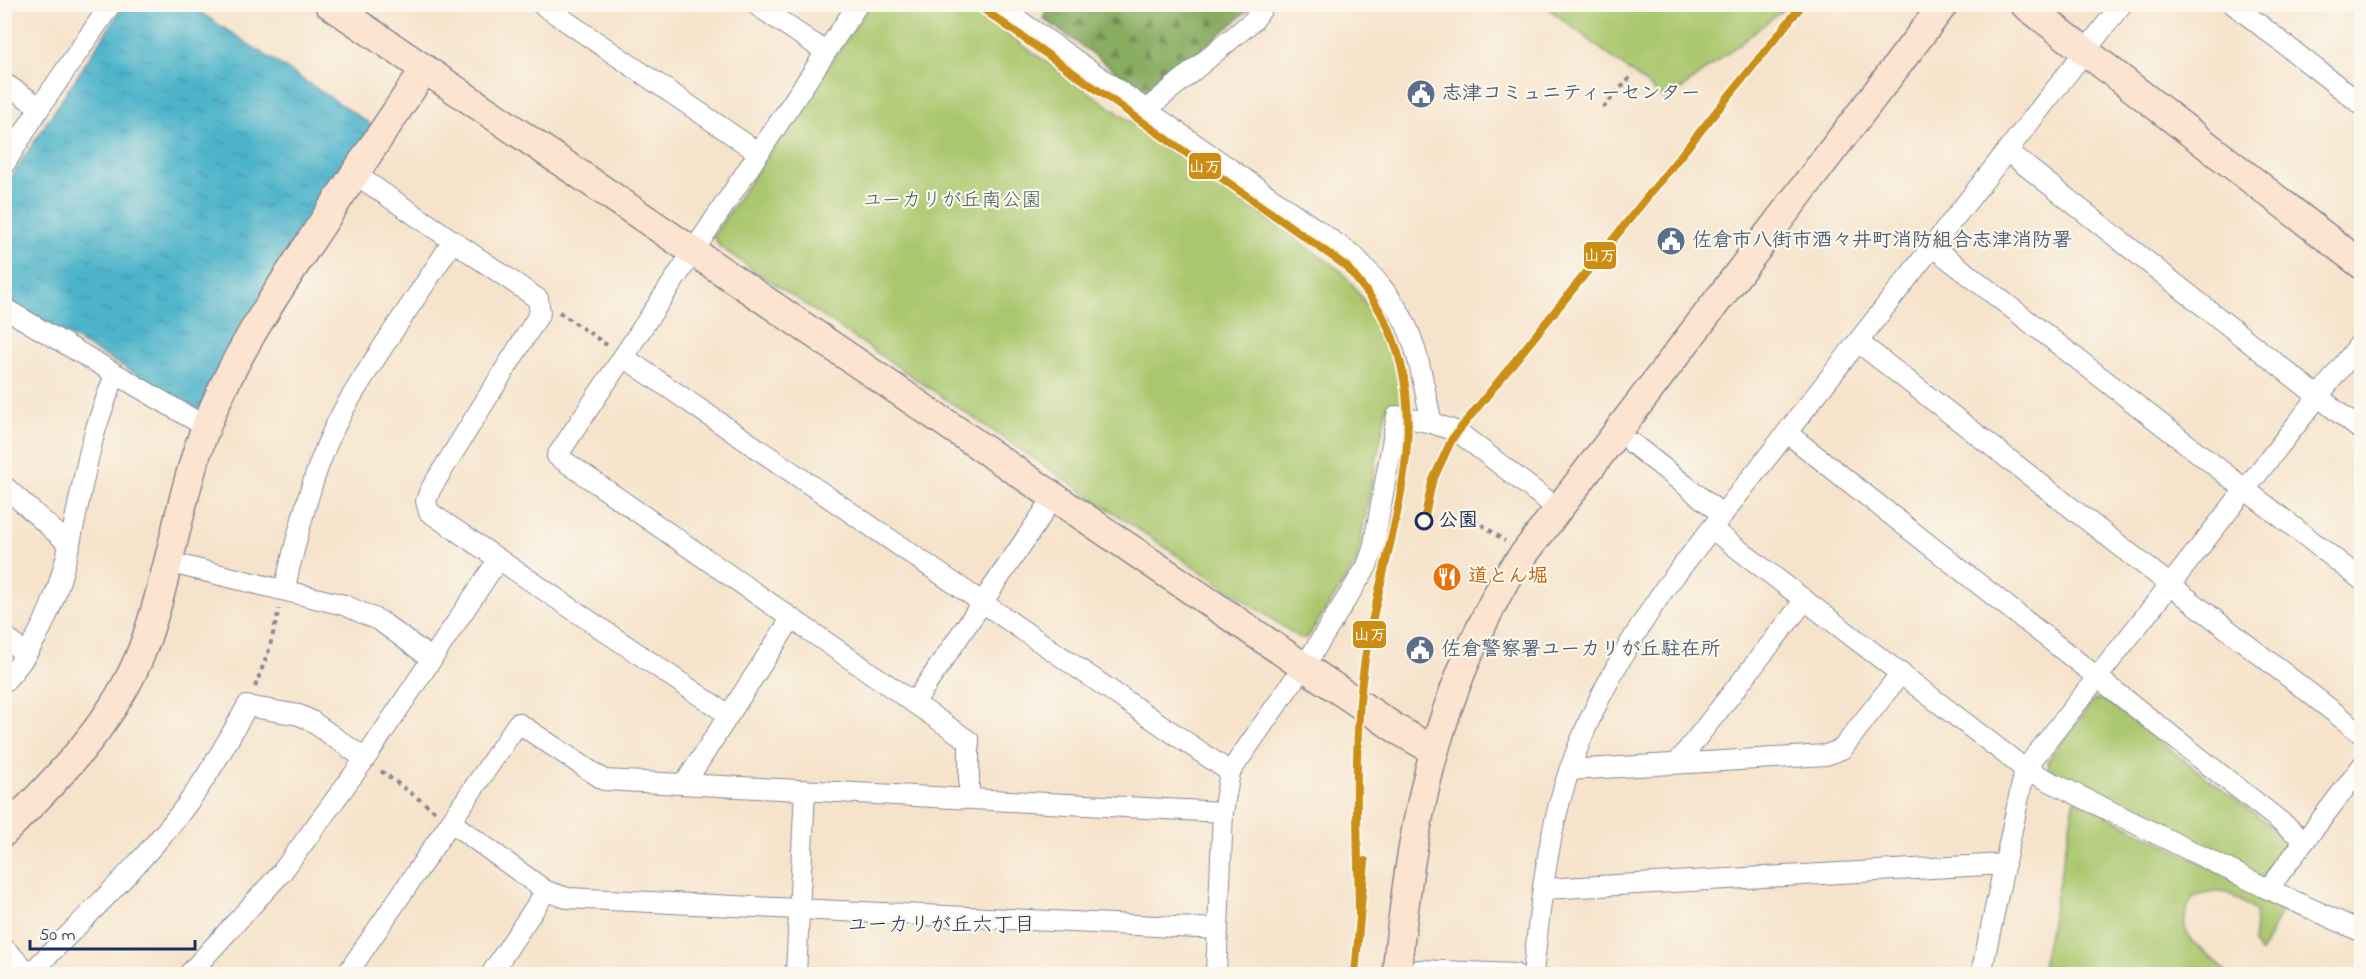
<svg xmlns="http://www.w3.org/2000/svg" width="2366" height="979" font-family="'Indie Flower','Klee One',sans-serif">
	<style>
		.green { fill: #abc76e; stroke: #637b66; stroke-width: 1.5 }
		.forest { fill: url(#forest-firs); stroke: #526e60; stroke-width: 1.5 }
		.water { fill: url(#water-ripples); stroke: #347194; stroke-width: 1.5 }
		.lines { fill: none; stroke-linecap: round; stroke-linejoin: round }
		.street-casing { stroke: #888994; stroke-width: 22 }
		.secondary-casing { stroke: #888994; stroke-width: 31 }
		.path { stroke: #888994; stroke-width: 4; stroke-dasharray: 4.5 4.5; stroke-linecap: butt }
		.street { stroke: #fff; stroke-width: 20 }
		.secondary { stroke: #fde4d1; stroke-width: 28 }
		.metro-1-casing { stroke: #fbf7ec; stroke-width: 12 }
		.metro-1 { stroke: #cb8e13; stroke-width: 8 }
		.stop-dot { fill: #fbf7ec; stroke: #1b2f5e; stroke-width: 3 }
		.labels { text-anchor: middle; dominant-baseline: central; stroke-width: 4.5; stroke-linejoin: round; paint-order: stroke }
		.service-label { font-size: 20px; font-weight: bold; fill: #4e5e75; stroke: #fbf7ec; text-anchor: start }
		.park-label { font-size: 20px; fill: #465d63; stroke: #fbf7ec }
		.stop-label { font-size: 20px; font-weight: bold; fill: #1b2f5e; stroke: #fbf7ec; text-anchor: start }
		.food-label { font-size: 20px; font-weight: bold; fill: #c56008; stroke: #fbf7ec; text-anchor: start }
		.neighbourhood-label { font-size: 21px; fill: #1b2f5e; stroke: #fbf7ec }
		.line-badge { stroke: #fbf7ec; stroke-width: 2 }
		.badge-label { font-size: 16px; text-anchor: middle; font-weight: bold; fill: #fff }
	</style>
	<defs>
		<pattern id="forest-firs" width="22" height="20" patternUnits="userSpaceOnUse" patternTransform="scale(1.5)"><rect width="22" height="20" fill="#88ac61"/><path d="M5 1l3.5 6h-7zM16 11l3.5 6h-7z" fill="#6e8c53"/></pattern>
		<pattern id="water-ripples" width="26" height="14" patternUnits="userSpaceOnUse" patternTransform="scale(1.5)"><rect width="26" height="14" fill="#4cb3ca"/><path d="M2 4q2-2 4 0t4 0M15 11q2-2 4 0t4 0" fill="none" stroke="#3e92a7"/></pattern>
	</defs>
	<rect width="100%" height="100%" fill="#fbf7ec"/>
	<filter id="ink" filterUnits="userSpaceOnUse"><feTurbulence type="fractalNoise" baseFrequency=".0167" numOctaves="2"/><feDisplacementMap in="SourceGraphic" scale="12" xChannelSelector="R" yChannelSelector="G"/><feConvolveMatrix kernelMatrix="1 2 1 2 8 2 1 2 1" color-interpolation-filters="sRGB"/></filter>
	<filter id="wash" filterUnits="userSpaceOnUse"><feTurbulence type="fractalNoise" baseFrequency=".008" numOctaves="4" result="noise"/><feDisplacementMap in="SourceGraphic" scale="24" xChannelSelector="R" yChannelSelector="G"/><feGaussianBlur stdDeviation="1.35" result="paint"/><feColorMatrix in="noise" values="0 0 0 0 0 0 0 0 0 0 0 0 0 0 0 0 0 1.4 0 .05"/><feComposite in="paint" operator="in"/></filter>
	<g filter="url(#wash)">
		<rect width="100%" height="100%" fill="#f6e3cb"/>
		<g class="green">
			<path d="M870 5H966L1341 271C1379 314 1394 351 1405 407L1387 406 1356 564 1307 638H1300L720 247 713 236Z"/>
			<polygon points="1544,5 1789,5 1667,100"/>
			<polygon points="2095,699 2105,700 2285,837 2288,848 2267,876 2252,878 2049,771 2048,760"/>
			<path d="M2075 799 2284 905 2261 953 2253 943 2256 912C2228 892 2227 887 2193 897 2167 943 2207 944 2227 974H2041Z"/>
		</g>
		<polygon class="forest" points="1047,5 1254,5 1149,95 1043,18"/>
		<polygon class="water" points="124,5 189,5 372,125 204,413 5,299 5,186"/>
	</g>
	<g filter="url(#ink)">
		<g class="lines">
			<g class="street-casing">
				<g id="street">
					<polyline points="541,4 759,153"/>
					<polyline points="755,4 826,52"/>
					<polyline points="858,4 557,456 969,741 969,798"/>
					<path d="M996 4 1354 256C1373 276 1393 298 1405 323 1420 354 1424 390 1432 423"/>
					<polyline points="2233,4 2362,105"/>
					<polyline points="4,83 40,107"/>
					<polyline points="1146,110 1254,20 1265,4"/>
					<polyline points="2007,151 2362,431"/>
					<polyline points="4,165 40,107 111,4"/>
					<polyline points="355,174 538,299 540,313 430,490 426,501 429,512 727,714"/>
					<polyline points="1933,247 2362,580"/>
					<polyline points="4,308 206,427"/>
					<polyline points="1858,342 2362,734"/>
					<polyline points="625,358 1230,772"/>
					<polyline points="1787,433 2304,840"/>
					<polyline points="1633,444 1723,515"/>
					<polyline points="4,486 70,545"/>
					<polyline points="1712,529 2025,769 2268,889 2362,932"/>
					<polyline points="167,562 344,605 380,621 432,659"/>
					<path d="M284 590C299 530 313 465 344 409 377 352 417 297 453 241"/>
					<polyline points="4,635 25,655"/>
					<path d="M4 682C68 615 71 519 94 435 100 414 108 394 115 374"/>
					<polyline points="914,703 1054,497"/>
					<polyline points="1678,762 1805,600"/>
					<polyline points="1569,770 1826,755 1842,749 1901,673"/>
					<polyline points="685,783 791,619"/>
					<polyline points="451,822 546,891 567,898 1218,929"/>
					<polyline points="1544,889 2005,864"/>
					<polyline points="2268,889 2362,766"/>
					<polyline points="4,948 30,974"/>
					<polyline points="1419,970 1515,974"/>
					<path d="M30 974C82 920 139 867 185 807 209 775 228 741 247 706L299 715 310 720 365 759"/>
					<polyline points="189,974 282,872 365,759 498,560"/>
					<polyline points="347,974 518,723 604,780 1223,812"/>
					<polyline points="491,974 546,891"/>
					<polyline points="796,974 805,790"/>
					<polyline points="1216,974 1223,812 1230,772 1312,654 1367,566 1373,549 1397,416 1432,423 1458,432 1557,508"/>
					<path d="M1533 974C1540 907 1547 833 1570 769 1592 704 1627 645 1665 588L2122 4"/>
					<polyline points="1981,974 2025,769 2362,341"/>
				</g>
			</g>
			<g class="secondary-casing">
				<g id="secondary">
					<polyline points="329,4 1303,666 1398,730 1433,750"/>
					<polyline points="2024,4 2362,265"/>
					<path d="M4 832C58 778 118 718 144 645 170 574 179 497 206 427 231 361 271 301 310 242 348 184 386 126 425 69"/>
					<path d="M1397 974C1398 947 1403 920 1406 893 1422 775 1449 680 1508 575L1944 4"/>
				</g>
			</g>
			<g class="path">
				<polyline points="1603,108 1633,74"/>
				<polyline points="559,312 607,345"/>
				<polyline points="1467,514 1505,541"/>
				<polyline points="255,687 269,650 279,609"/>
				<polyline points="381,771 435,811"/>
			</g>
			<use href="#street" class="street"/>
			<use href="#secondary" class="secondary"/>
			<g class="metro-1-casing">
				<g id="metro-1">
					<path d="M976 4 1346 266C1358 281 1372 297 1381 313 1442 423 1382 546 1365 659 1352 743 1358 829 1359 914"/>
					<polyline points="1424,521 1432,482 1452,439 1803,4"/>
					<polyline points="1355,974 1365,861"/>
				</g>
			</g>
			<use href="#metro-1" class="metro-1"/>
		</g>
	</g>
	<defs>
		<g id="civic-disc" transform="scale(1.5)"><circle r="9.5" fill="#5c6f8a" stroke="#fbf7ec"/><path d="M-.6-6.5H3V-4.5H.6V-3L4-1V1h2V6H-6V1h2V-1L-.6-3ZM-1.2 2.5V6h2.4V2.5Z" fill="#fff"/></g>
		<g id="restaurant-disc" transform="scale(1.5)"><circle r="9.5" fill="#e8710a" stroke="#fbf7ec"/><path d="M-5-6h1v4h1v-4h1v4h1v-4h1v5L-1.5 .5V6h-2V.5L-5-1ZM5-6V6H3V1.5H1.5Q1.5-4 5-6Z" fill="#fff"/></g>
	</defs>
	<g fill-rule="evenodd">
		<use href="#civic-disc" x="1421" y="94"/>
		<use href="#civic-disc" x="1671" y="241"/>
		<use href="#restaurant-disc" x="1447" y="577"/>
		<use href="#civic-disc" x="1420" y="650"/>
	</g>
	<circle class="stop-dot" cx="1424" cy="521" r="8"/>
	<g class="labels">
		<g class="service-label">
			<text x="1442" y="94">志津コミュニティーセンター</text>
			<text x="1692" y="241">佐倉市八街市酒々井町消防組合志津消防署</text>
			<text x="1441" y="650">佐倉警察署ユーカリが丘駐在所</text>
		</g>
		<g class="park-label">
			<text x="952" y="201">ユーカリが丘南公園</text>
		</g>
		<g class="stop-label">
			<text x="1438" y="521">公園</text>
		</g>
		<g class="food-label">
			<text x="1468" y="577">道とん堀</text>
		</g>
		<g class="neighbourhood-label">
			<text x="941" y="926">ユーカリが丘六丁目</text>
		</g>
	</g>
	<g class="line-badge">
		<rect x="1188" y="152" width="34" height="28" rx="6" fill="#cb8e13"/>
		<rect x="1583" y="241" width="34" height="29" rx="6" fill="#cb8e13"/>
		<rect x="1352" y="620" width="35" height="29" rx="6" fill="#cb8e13"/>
	</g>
	<g class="badge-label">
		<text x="1205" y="172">山万</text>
		<text x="1600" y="261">山万</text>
		<text x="1370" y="640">山万</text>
	</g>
	<rect width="2366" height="979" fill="none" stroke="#fbf7ec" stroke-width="24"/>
	<path d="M30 940v9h165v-9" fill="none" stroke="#1b2f5e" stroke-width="3"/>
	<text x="39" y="940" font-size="18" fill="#1b2f5e" stroke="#fbf7ec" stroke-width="4.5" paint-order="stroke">50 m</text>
</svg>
